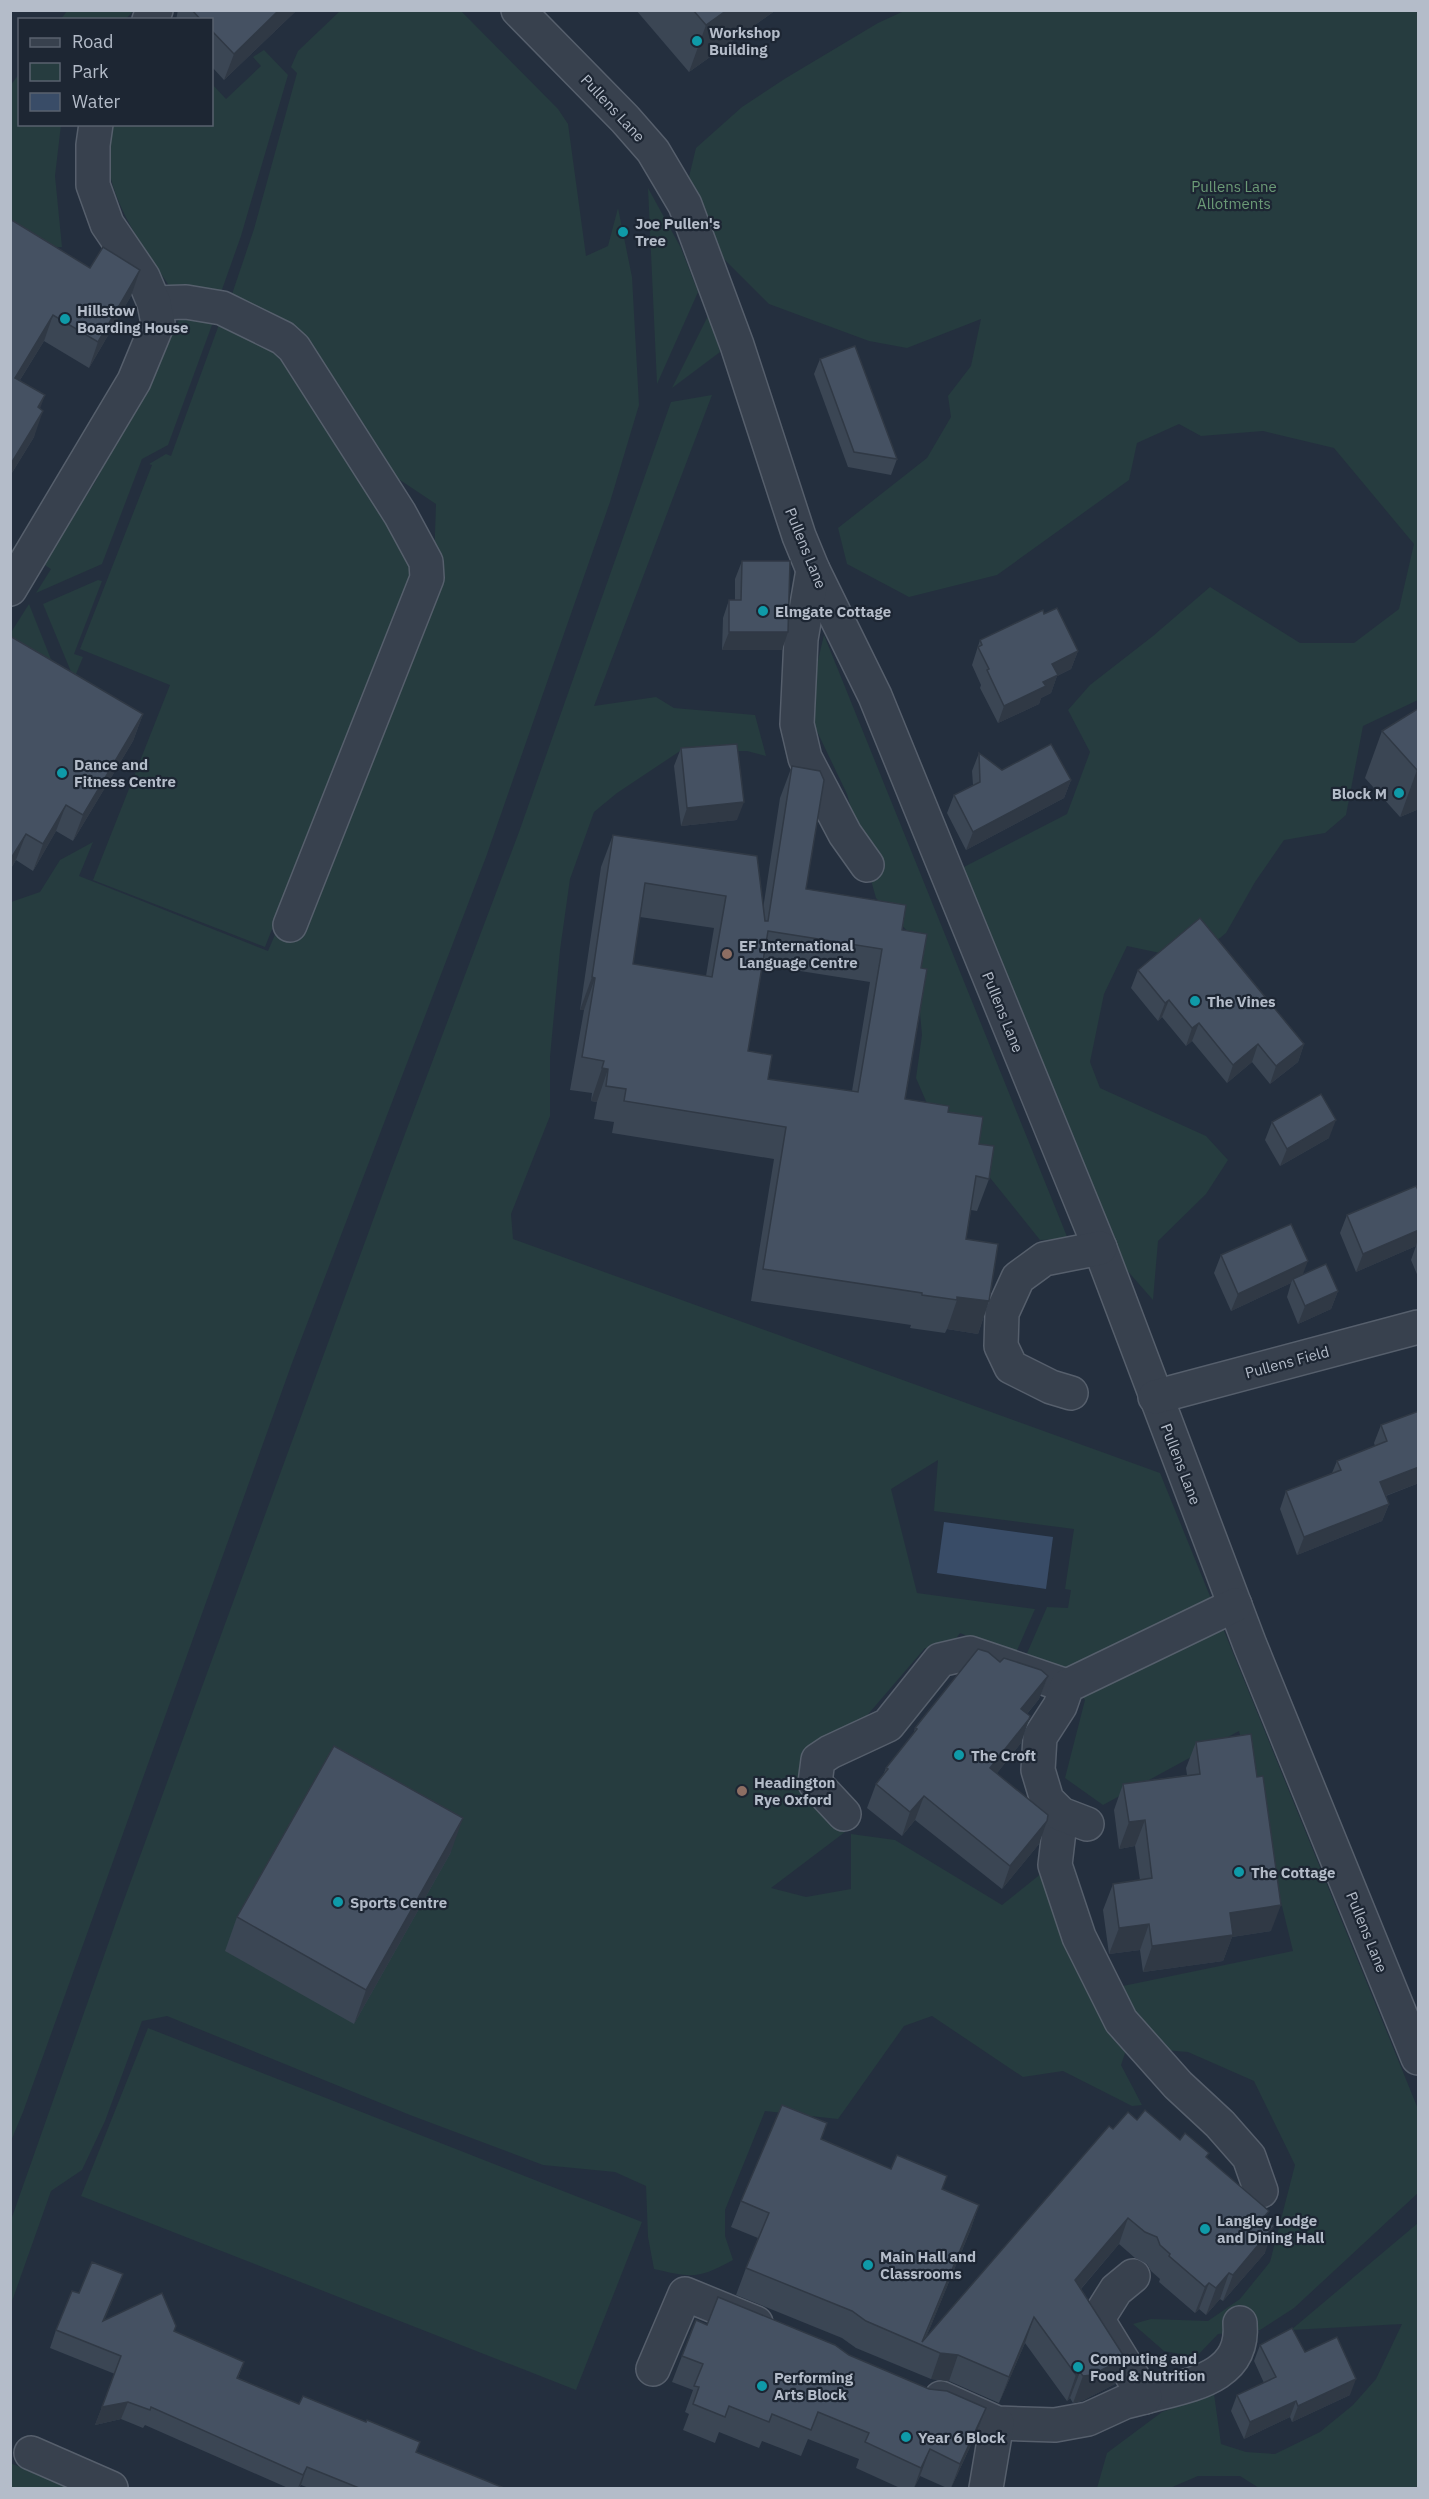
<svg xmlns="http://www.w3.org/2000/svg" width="1429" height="2499" font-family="'IBM Plex Sans',sans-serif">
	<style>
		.green { fill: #263c3f; fill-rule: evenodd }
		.water { fill: #394c67 }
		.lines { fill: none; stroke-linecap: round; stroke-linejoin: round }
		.minor-casing { stroke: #565f6c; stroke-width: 36 }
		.minor { stroke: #38414e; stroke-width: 33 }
		.wall { fill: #3b4654; fill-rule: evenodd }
		.shaded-wall { fill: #303945 }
		.building { fill: #455162; stroke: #303945; stroke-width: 1.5; fill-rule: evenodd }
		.culture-dot { fill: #0f9aa8; stroke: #1d2633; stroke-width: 2 }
		.education-dot { fill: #8d6e63; stroke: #1d2633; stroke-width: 2 }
		.labels { text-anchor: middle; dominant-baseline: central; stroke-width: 4.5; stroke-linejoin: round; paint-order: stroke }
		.poi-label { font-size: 15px; font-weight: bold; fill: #b4bcc9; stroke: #1d2633; text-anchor: start }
		.street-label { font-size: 15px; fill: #b4bcc9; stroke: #1d2633 }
		.park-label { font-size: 15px; fill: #6b9a76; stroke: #1d2633 }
	</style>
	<rect width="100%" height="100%" fill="#242f3e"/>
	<g class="green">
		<polygon points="67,11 67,10 133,11 126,19 61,19"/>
		<polygon points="340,11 461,11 558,109 568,124 586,256 608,246 618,208 632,277 639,405 610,502 486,857 292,1363 23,2112 11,2141 11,902 40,892 60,860 93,842 79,876 268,951 434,563 436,504 376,464 295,333 229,303 254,229 297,73 291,67 298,51"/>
		<polygon points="904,11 1418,11 1418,700 1363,726 1346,815 1325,833 1284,840 1255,882 1226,933 1193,960 1127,946 1104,994 1090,1062 1100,1088 1206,1136 1228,1160 1206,1194 1158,1241 1153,1300 1118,1260 960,869 1067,814 1090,752 1068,710 1090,685 1153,636 1210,587 1300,643 1354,643 1399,609 1414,544 1334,448 1263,431 1201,436 1179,424 1137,443 1129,480 997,575 909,597 847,564 838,528 927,458 951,417 948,396 971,366 981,319 907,348 869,341 769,304 719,254 688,181 696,148 742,107 786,78 878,23"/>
		<path d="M264 50 288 75 241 236 219 298 174 293C150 257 120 218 110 175 106 160 107 141 106 125L212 124V84L226 99 261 66 253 57Z"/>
		<polygon points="19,74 20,124 61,125 55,176 62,247 45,248 11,236 10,86"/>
		<polygon points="648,188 681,248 698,292 657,384"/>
		<polygon points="216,314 168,445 142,459 102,564 36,593 51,569 42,563 94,484 136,407 181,316"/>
		<polygon points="709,314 720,352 672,388"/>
		<polygon points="221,319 267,343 313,393 415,568 265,947 93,880 170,685 80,649 152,465 149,464 166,454 171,456"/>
		<path d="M712 395 594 706 656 697 674 708 755 715 766 756 747 751H680L617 793 594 812 570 879 560 950 550 1057V1116L511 1214 513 1239 1160 1473 1418 2109V2193L1294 2308 1260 2330 1218 2334 1196 2357 1164 2351 1133 2324 1151 2319 1208 2321 1240 2299 1270 2262 1295 2165 1254 2081 1188 2052 1127 2047 1121 2065 1142 2105 1132 2106 1063 2071 1023 2077 932 2016 904 2026 838 2119 765 2111 725 2210V2236L733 2260C698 2279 693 2278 654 2269L648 2237 646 2186 615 2172 543 2165 410 2115 167 2016 142 2021 105 2121 82 2170 51 2191 11 2304V2220L117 1919 391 1171 519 832 671 402ZM938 1460 934 1511 1074 1529 1065 1589 1071 1590 1068 1608 1047 1607 1025 1658 1060 1668 1085 1700 1065 1778 1103 1805 1239 1731 1293 1951 1118 1987 1071 1873 1038 1869 1042 1873 1002 1905 895 1840 851 1834V1889L806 1897 771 1888 845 1832 800 1792 808 1773 852 1733 925 1648 947 1651 960 1633 1015 1655 1035 1609 917 1593 891 1489Z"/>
		<polygon points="98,580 102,581 74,654 83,657 74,679 43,604"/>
		<polygon points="29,604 62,687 11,668 10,634"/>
		<polygon points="824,635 1068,1239 1040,1240 983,1169 932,1115 916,1078 922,1035 913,937 876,898 847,794 813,723 814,677"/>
		<polygon points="148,2028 642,2222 576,2390 81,2196"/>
		<polygon points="1418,2223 1418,2488 1259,2488 1240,2476 1198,2476 1170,2488 1097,2488 1107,2453 1162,2412 1214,2394 1221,2444 1246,2452 1275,2454 1320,2432 1353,2405 1376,2379 1402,2324 1291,2330"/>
		<polygon points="10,2463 68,2486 76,2488 11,2488"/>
	</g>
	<polygon class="water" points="944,1522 1053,1537 1046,1589 937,1573"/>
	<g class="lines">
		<g class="minor-casing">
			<g id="minor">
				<polyline points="518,10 625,119 653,151 685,205 737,345 799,536 813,570 875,696 1100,1248 1250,1645 1418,2058"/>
				<polyline points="149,20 156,10"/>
				<polyline points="154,303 186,302 222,308 283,338 294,348 400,514 426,562 427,578 290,925"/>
				<polyline points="813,570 801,639 797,724 805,758 845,834 867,865"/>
				<polyline points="10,589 134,381 158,323 154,303 143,277 107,224 93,185 93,145 96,124"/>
				<polyline points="1071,1393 1051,1387 1011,1367 1001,1346 1002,1313 1018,1278 1044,1259 1100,1248"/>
				<polyline points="1155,1397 1418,1327"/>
				<polyline points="844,1814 815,1783 818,1760 830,1752 888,1725 940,1660 970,1653 1067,1686"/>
				<polyline points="1061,1814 1055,1865 1079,1937 1121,2021 1178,2085 1220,2124 1249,2157 1261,2191"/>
				<polyline points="1087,1824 1061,1814 1047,1800 1038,1770 1040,1737 1060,1706 1067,1686 1235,1605"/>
				<polyline points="653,2369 685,2294 756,2323"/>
				<path d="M1145 2397C1188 2385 1245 2379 1240 2323"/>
				<polyline points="941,2398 997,2423 1055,2425 1088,2419 1125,2402 1145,2397 1102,2327 1099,2317 1116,2290 1133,2276"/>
				<polyline points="31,2453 111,2488"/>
				<polyline points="986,2488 997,2423"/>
			</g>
		</g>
		<use href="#minor" class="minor"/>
	</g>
	<g class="wall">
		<polygon points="178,10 297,10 224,80 212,67 212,20 176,20"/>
		<polygon points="636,10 776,10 689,72"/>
		<polygon points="10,219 131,296 89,368 44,341 20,380 40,408 34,437 10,476"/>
		<polygon points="820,359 897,459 891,475 848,467 814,374"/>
		<polygon points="742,561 782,650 722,650 723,618 729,600 735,600 735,579"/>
		<polygon points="1044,614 1078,651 1071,669 1057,676 1051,693 1041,698 1039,704 998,723 980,688 981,685 972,665 980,640"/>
		<polygon points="10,636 143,714 133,741 73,841 56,831 33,871 16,860 10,870"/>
		<polygon points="1419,708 1419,809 1400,817 1365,778 1382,731"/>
		<polygon points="681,748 737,820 681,826 674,766"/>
		<polygon points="979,753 1002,770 1071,780 1064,798 966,850 947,813 954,795 973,785 972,771"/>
		<path d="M792 766 806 889 902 930 921 968 905 1099 948 1112 979 1144 989 1179 977 1211 971 1210 966 1239 989 1301 978 1334 947 1329 945 1333 910 1328 911 1325 751 1301 774 1159 612 1133 614 1122 594 1119 597 1102 591 1101 592 1093 570 1090 584 1010H580L601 867 613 835 763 909 780 798ZM640 917 714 928 706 976 633 964ZM762 965 870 982 852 1091 768 1079 748 1051Z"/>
		<polygon points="1138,970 1304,1044 1298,1062 1270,1084 1252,1062 1227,1083 1192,1041 1186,1046 1162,1017 1158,1021 1131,988"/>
		<polygon points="1272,1122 1329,1138 1280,1166 1265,1140"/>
		<polygon points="1419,1192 1419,1279 1411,1260 1416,1246 1356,1272 1340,1233 1347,1215"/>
		<polygon points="1221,1255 1303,1275 1338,1291 1331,1309 1298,1324 1287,1297 1291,1283 1231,1311 1214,1273"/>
		<polygon points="1381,1425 1419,1483 1386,1496 1389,1504 1382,1521 1297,1555 1280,1509 1286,1491 1332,1473 1337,1461 1375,1446 1374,1443"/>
		<polygon points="1000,1662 1048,1676 1039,1699 1027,1714 1029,1719 1021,1743 997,1773 1039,1844 1002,1889 915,1820 902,1836 867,1808 876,1784 883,1775 886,1768 913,1735 915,1728"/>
		<polygon points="1196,1742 1271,1931 1232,1937 1223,1961 1143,1972 1140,1950 1109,1954 1103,1910 1113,1884 1140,1880 1135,1846 1119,1849 1114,1810 1123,1784 1187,1775 1186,1768"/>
		<polygon points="451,1852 354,2024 225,1951 237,1917"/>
		<polygon points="1137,2120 1180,2140 1207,2158 1266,2219 1265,2253 1223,2301 1220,2299 1206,2315 1199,2309 1195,2313 1159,2282 1160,2279 1151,2271 1147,2264 1135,2258 1119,2244 1081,2289 1125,2358 1115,2384 1082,2401 1073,2403 1070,2398 1067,2401 1025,2343 999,2403 949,2381 931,2379 856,2348 842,2338 736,2295 746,2268 758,2238 731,2227 741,2201 821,2140 891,2169 947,2176 942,2189 979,2205 970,2231 925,2340 1113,2129"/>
		<polygon points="123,2274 104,2320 174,2331 244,2362 238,2378 299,2404 366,2422 420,2442 416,2453 504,2488 309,2488 301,2485 299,2488 288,2488 145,2425 143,2428 121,2419 95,2425 115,2374 50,2348 56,2330 79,2293"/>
		<polygon points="707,2325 849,2355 929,2389 986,2408 976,2434 951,2488 947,2488 920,2476 914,2488 900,2488 856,2468 859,2459 808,2439 801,2456 762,2441 759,2448 719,2432 715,2443 683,2430 689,2414 685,2412 693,2390 672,2382 682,2356"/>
		<polygon points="1260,2345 1305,2352 1350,2395 1292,2422 1290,2417 1244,2439 1231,2411 1237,2395 1264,2383 1254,2361"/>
	</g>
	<g class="shaded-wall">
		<polygon points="279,10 297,10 224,80 234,54"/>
		<polygon points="727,10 776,10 689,72 706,25"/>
		<polygon points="140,270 131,296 89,368 98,342"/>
		<polygon points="53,315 44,341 10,396 15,378"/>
		<polygon points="45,395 35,422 38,407"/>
		<polygon points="43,411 34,437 10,476 10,467 12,462"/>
		<polygon points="729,632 788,632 782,650 722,650"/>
		<polygon points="1078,651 1071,669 1057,676 1051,693 1041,698 1039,704 998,723 1004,706 1052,664"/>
		<polygon points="143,714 133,741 73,841 83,815"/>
		<polygon points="1417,770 1419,770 1419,809 1400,817"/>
		<polygon points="1071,780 1064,798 966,850 973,832"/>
		<polygon points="744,802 737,820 681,826 687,808"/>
		<polygon points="66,805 56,831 33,871 43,844"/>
		<polygon points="26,834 16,860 10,870 10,860"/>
		<polygon points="592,977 595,978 584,1010 580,1010"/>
		<polygon points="1169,1000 1162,1017 1158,1021 1165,1003"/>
		<polygon points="1199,1023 1192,1041 1186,1046 1192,1028"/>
		<polygon points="1258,1044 1252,1062 1227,1083 1233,1065"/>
		<polygon points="1304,1044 1298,1062 1270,1084 1276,1066"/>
		<polygon points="602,1068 608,1069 597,1102 591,1101"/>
		<polygon points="1336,1120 1329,1138 1280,1166 1287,1149"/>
		<polygon points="1419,1230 1419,1245 1417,1242 1416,1246 1356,1272 1363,1254"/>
		<polygon points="1308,1261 1301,1279 1293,1279 1291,1283 1231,1311 1238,1294"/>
		<polygon points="1338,1291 1331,1309 1298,1324 1305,1306"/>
		<polygon points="957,1297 989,1301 978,1334 947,1329 957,1300"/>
		<polygon points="1419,1467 1419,1483 1374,1500 1380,1482"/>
		<polygon points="1389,1504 1382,1521 1297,1555 1304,1537"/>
		<polygon points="1048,1676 1039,1699 1012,1732 1021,1709"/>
		<polygon points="1029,1719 1021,1743 982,1792 990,1768"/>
		<polygon points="924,1796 915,1820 902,1836 910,1812"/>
		<polygon points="463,1818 451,1852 354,2024 366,1990"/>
		<polygon points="1145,1820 1135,1846 1119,1849 1129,1822"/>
		<polygon points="1047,1821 1039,1844 1002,1889 1010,1866"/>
		<polygon points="1281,1905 1271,1931 1232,1937 1223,1961 1143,1972 1152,1946 1230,1913"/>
		<polygon points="1149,1924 1140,1950 1109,1954 1119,1928"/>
		<polygon points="979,2205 970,2231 923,2345 922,2345"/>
		<polygon points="1128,2218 1119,2244 1066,2306 1075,2280"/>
		<polygon points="1274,2226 1265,2253 1223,2301 1233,2275"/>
		<polygon points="1229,2273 1220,2299 1206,2315 1216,2288"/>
		<polygon points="123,2274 116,2292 97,2339 103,2321"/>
		<polygon points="1209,2283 1199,2309 1195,2313 1205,2287"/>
		<polygon points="1034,2317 1025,2343 999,2403 1009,2377"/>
		<polygon points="940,2353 958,2355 949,2381 931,2379"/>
		<polygon points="1125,2358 1115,2384 1082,2401 1073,2403 1083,2376"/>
		<polygon points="1080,2372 1070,2398 1067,2401 1076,2375"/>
		<polygon points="1356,2379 1350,2395 1292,2422 1298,2406"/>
		<polygon points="1296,2401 1290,2417 1244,2439 1250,2422"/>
		<polygon points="128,2402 121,2419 95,2425 102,2407"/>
		<polygon points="986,2408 976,2434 951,2488 960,2464"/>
		<polygon points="930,2449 920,2476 914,2488 921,2468"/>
		<polygon points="307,2467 301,2485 298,2488 303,2475"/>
	</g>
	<g class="building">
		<polygon points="192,10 279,10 234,54 212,31 212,20 201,20"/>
		<polygon points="693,10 727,10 706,25"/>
		<polygon points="10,219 90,268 103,247 140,270 98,342 53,315 15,378 45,395 38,407 43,411 12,462 10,462"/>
		<polygon points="855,346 897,459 854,452 820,359"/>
		<polygon points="742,561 790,561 788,632 729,632 729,600 741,600"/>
		<polygon points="1057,608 1078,651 1052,664 1058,675 1043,682 1046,686 1004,706 987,670 989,669 978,647 982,645 980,640 1043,610 1044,614"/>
		<polygon points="10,636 143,714 83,815 66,805 43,844 26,834 10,860"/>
		<polygon points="1419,708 1419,770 1417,770 1382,731"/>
		<polygon points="737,744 744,802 687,808 681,748"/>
		<polygon points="1051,744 1071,780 973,832 954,795 980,782 979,753 1002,770"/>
		<path d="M792 766 820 771 824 780 806 889 906 905 902 930 927 934 921 968 927 969 905 1099 949 1106 948 1112 983 1117 979 1144 994 1146 989 1179 976 1176 966 1239 998 1244 989 1301 957 1297V1300L922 1295V1293L763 1269 786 1127 624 1101 626 1089 606 1086 608 1069 602 1068 604 1061 582 1057 595 978 592 977 613 835 757 856 765 921H768ZM645 883 726 896 712 977 633 964ZM768 931 882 949 858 1092 768 1079 772 1055 748 1051Z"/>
		<polygon points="1200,918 1304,1044 1276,1066 1258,1044 1233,1065 1199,1023 1192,1028 1169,1000 1165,1003 1138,970"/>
		<polygon points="1321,1094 1336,1120 1287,1149 1272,1122"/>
		<polygon points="1416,1186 1419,1192 1419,1230 1363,1254 1347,1215"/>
		<polygon points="1291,1224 1308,1261 1238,1294 1221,1255"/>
		<polygon points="1326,1264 1338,1291 1305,1306 1293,1279"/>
		<polygon points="1419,1411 1419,1467 1380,1482 1389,1504 1304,1537 1286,1491 1341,1470 1337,1461 1387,1441 1381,1425"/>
		<polygon points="978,1649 988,1652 1000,1662 1004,1658 1041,1670 1048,1676 1021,1709 1030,1716 1029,1719 990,1768 1048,1815 1047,1821 1010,1866 924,1796 910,1812 876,1784 888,1769 886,1768 917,1729 915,1728"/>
		<polygon points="1251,1734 1257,1777 1263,1776 1281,1905 1230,1913 1233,1935 1152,1946 1149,1924 1119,1928 1113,1884 1152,1878 1145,1820 1129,1822 1123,1784 1200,1774 1196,1742"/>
		<polygon points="334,1746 463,1818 366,1990 237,1917"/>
		<polygon points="782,2105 827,2123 821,2139 891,2169 897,2155 947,2176 942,2189 979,2205 922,2342 1109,2126 1113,2129 1128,2112 1137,2120 1145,2110 1180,2140 1185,2133 1209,2153 1206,2157 1269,2211 1264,2217 1274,2226 1233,2275 1229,2273 1216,2288 1209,2283 1205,2287 1169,2256 1170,2254 1160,2245 1157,2237 1145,2232 1128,2218 1075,2280 1125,2358 1092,2375 1083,2376 1080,2372 1076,2375 1034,2317 1009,2377 958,2355 940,2353 866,2321 852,2311 746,2268 769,2213 741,2201"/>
		<polygon points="92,2262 123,2274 103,2321 162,2293 176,2326 174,2331 244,2362 237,2378 299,2404 303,2396 366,2422 367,2420 420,2442 416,2452 504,2488 359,2488 307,2467 303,2475 151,2407 150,2410 128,2402 102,2407 121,2356 56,2330 72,2291 79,2293"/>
		<polygon points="718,2297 835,2345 849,2355 929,2389 947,2391 986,2408 960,2464 930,2449 921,2468 865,2442 869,2433 818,2412 811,2430 772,2414 769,2422 729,2406 725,2417 693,2404 699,2387 694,2386 703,2364 682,2356 696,2320 707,2325"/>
		<polygon points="1292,2328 1305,2352 1337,2337 1356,2379 1298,2406 1296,2401 1250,2422 1237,2395 1276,2377 1260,2345"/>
	</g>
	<g class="culture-dot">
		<circle cx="697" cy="41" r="6"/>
		<circle cx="623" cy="232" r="6"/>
		<circle cx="65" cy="319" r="6"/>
		<circle cx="763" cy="611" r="6"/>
		<circle cx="62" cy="773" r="6"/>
		<circle cx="1399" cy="793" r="6"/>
		<circle cx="1195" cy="1001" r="6"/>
		<circle cx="959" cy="1755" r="6"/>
		<circle cx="1239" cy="1872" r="6"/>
		<circle cx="338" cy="1902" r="6"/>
		<circle cx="1205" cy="2229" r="6"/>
		<circle cx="868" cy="2265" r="6"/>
		<circle cx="1078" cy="2367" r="6"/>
		<circle cx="762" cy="2386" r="6"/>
		<circle cx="906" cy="2437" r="6"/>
	</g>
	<g class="education-dot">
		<circle cx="727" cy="954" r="6"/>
		<circle cx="742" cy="1791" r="6"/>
	</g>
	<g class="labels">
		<g class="poi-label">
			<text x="709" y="32">Workshop<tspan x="709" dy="17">Building</tspan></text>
			<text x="635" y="223">Joe Pullen's<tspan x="635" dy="17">Tree</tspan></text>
			<text x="77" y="310">Hillstow<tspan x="77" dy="17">Boarding House</tspan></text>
			<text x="775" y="611">Elmgate Cottage</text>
			<text x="74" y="764">Dance and<tspan x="74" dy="17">Fitness Centre</tspan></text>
			<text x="1387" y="793" text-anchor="end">Block M</text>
			<text x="739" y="945">EF International<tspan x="739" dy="17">Language Centre</tspan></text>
			<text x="1207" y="1001">The Vines</text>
			<text x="971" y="1755">The Croft</text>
			<text x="754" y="1782">Headington<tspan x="754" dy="17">Rye Oxford</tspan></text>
			<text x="1251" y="1872">The Cottage</text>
			<text x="350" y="1902">Sports Centre</text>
			<text x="1217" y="2220">Langley Lodge<tspan x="1217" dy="17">and Dining Hall</tspan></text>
			<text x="880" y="2256">Main Hall and<tspan x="880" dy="17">Classrooms</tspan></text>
			<text x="1090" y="2358">Computing and<tspan x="1090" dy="17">Food &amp; Nutrition</tspan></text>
			<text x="774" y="2377">Performing<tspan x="774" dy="17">Arts Block</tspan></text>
			<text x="918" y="2437">Year 6 Block</text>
		</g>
		<g class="street-label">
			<text transform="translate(613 108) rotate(47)">Pullens Lane</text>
			<text transform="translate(806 548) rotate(68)">Pullens Lane</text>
			<text transform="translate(1003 1012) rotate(68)">Pullens Lane</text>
			<text transform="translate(1287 1362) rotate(-15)">Pullens Field</text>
			<text transform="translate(1181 1464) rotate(69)">Pullens Lane</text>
			<text transform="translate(1367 1932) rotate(68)">Pullens Lane</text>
		</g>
		<g class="park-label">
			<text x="1234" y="186">Pullens Lane<tspan x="1234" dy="17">Allotments</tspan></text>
		</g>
	</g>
	<rect width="1429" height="2499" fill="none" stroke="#b4bcc9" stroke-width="24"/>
	<rect x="18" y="18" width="195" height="108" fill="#1d2633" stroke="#59626f" stroke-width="1.5"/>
	<rect x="30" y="38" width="30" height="9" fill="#38414e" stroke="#59626f" stroke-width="1.5"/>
	<text x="72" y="48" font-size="18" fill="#b4bcc9">Road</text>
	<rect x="30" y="63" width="30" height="18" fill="#263c3f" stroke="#59626f" stroke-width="1.5"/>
	<text x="72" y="78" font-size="18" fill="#b4bcc9">Park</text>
	<rect x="30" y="93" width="30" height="18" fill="#394c67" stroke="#59626f" stroke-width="1.5"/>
	<text x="72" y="108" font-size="18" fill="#b4bcc9">Water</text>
</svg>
